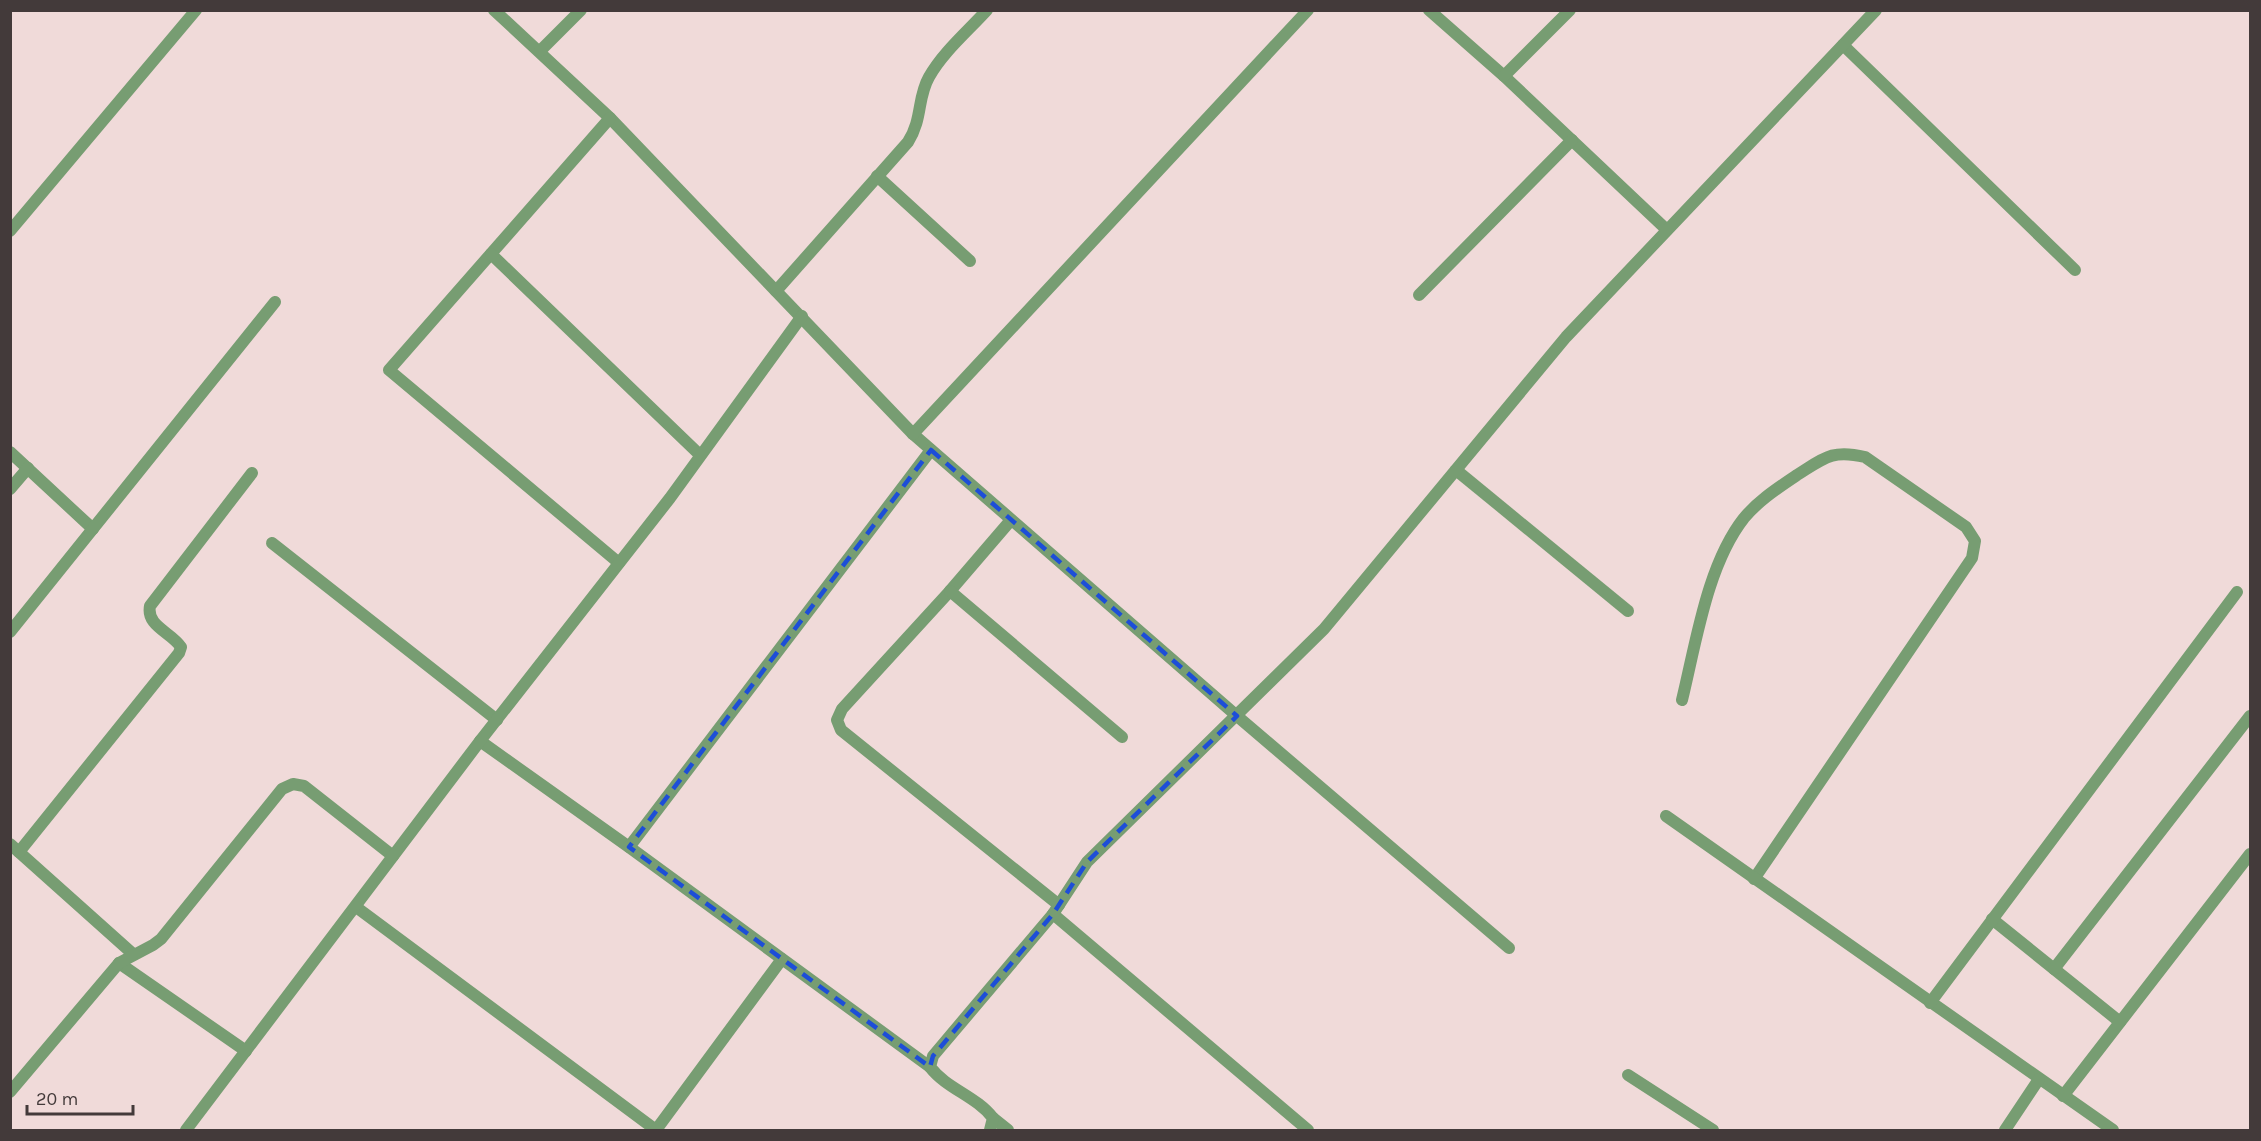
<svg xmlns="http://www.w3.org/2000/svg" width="2261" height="1141" font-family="Karla,sans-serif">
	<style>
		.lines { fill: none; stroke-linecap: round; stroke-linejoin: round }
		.minor { stroke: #779d72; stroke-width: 12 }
		.marked { fill: none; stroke: #1d4ed8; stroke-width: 4.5; stroke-dasharray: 12 8; stroke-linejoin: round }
	</style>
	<rect width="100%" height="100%" fill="#f0dad9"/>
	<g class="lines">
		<g class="minor">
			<polyline points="494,10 610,118 913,434 1237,716 1509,948"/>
			<polyline points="1429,10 1504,76 1667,230"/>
			<polyline points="1843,45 2075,270"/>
			<polyline points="540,51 581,10"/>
			<polyline points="1504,76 1570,10"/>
			<polyline points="610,118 389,370 619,563"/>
			<polyline points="877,176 970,261"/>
			<polyline points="10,231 196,10"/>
			<polyline points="491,254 700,455"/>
			<path d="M776 291 908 142C923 118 917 98 929 77 943 52 968 31 987 10"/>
			<polyline points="1419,295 1572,140"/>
			<polyline points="913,434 1308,10"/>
			<polyline points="10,452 93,529"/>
			<polyline points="1456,470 1628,611"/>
			<polyline points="10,489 28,468"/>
			<polyline points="1011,520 950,591 842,709 837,720 841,730 1059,905"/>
			<polyline points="272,543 497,720"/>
			<polyline points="950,591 1122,737"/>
			<polyline points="10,632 275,302"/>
			<path d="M1682 700C1696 643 1707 565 1744 518 1759 500 1778 488 1797 475 1824 458 1832 449 1865 457L1966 527 1975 541 1972 558 1754 879"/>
			<polyline points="480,741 629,847 930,1067"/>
			<polyline points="1666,816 2113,1130"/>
			<polyline points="10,844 133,954"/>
			<polyline points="629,847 931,450"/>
			<path d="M19 852 179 653 181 647C171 632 146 626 150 606L252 473"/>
			<polyline points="356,907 656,1130"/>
			<polyline points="1053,914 1308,1130"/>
			<polyline points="1992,919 2120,1022"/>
			<polyline points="119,963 246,1051"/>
			<polyline points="2054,969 2250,716"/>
			<polyline points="1930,1003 2237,592"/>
			<polyline points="1628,1075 1713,1130"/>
			<polyline points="10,1092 119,963 153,945 161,939 282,789 293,784 304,786 393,856"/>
			<polyline points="2063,1096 2250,854"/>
			<polyline points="993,1118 1008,1130"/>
			<polyline points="186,1130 480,741 670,498 802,316"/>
			<polyline points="656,1130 782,959"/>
			<path d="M990 1130 993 1118C976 1096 947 1089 930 1067L933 1056 1053 914 1087 862 1324 629 1566 337 1876 10"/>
			<polyline points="2005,1130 2039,1079"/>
		</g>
	</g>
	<path class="marked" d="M931 450 1237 716 1087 862 1053 914 933 1056 930 1067 629 847Z"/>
	<rect width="2261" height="1141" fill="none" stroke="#433a3a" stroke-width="24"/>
	<path d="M27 1105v9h106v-9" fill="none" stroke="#433a3a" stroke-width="3"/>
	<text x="36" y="1105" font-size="18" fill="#433a3a" stroke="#f0dad9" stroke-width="4.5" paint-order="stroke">20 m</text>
</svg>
